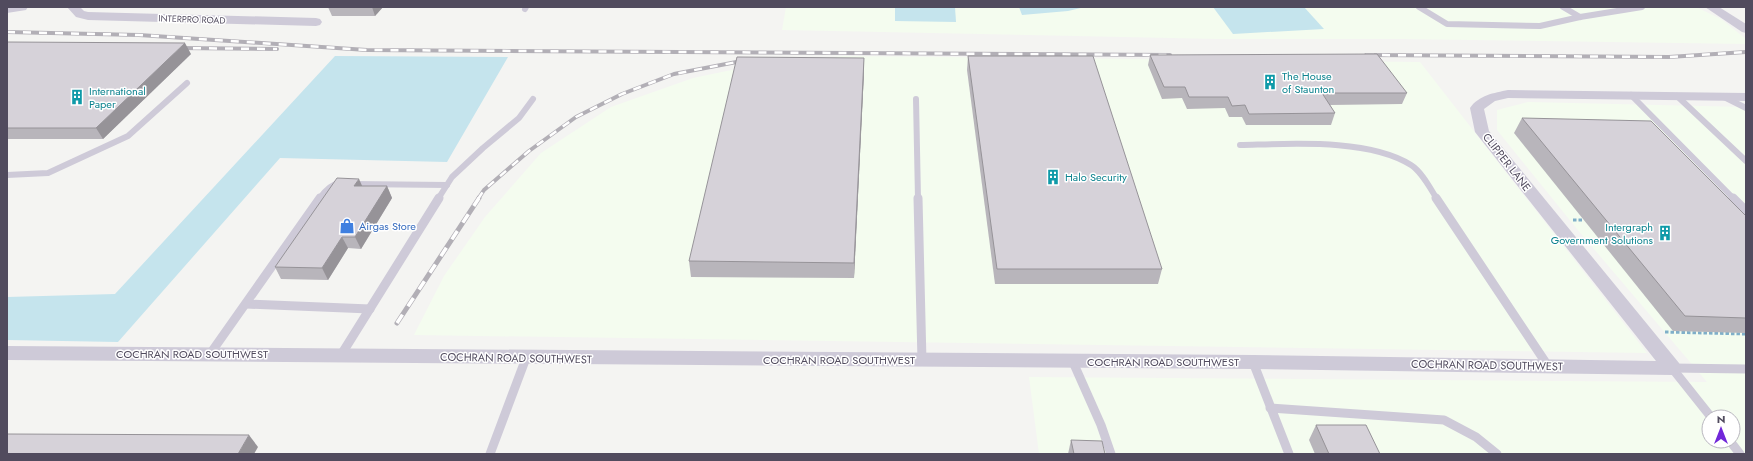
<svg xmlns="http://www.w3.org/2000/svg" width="1753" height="461" font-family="Jost,sans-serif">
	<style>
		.commercial { fill: #f4fcef; fill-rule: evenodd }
		.green { fill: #c5e4ed }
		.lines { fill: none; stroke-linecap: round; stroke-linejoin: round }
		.path { stroke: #7fafc9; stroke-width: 3; stroke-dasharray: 3.5 2; stroke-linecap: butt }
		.service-far1 { stroke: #cecad8; stroke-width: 6 }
		.service { stroke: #cecad8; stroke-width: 9 }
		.minor { fill: #cecad8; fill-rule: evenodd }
		.tertiary { fill: #cecad8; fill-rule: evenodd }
		.rail-far1-casing { stroke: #b2afb6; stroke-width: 4 }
		.rail-casing { stroke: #b2afb6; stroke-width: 5 }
		.rail-far1 { stroke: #fff; stroke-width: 2.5; stroke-dasharray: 8; stroke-linecap: butt }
		.rail { stroke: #fff; stroke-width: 3.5; stroke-dasharray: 10; stroke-linecap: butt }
		.wall { fill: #b8b5bb }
		.shaded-wall { fill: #969398 }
		.building { fill: #d6d2d9; stroke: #969398 }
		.labels { text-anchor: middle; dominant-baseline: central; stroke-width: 3; stroke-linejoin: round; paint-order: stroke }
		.far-street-label { font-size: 9px; fill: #514b5e; stroke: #fff }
		.culture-label { font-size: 11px; fill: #0d838f; stroke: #fff; text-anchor: start }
		.street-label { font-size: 11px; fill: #514b5e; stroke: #fff }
		.shop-label { font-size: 11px; fill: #366cbe; stroke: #fff; text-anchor: start }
	</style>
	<rect width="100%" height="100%" fill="#f4f4f2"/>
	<g class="commercial">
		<polygon points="786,7 1696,7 1721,19 1746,39 1746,44 1401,39 1218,39 782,30"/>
		<polygon points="844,56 1420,62 1647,353 414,335 444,276 485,217 541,153 611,107 693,78 765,63"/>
		<path d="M1528 102 1746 107V454H1039L1029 377 1707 382 1577 229 1497 130V110ZM1709 417H1733V441H1709Z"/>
	</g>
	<g class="green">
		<polygon points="895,7 955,7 956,22 895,21"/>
		<polygon points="1019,7 1085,7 1068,11 1022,15"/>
		<polygon points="1213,7 1304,7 1324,29 1233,34"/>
		<polygon points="335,56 508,57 447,162 280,158 118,342 7,340 7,297 115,294"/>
	</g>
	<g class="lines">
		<g class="path">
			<polyline points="1573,220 1584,220"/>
			<polyline points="1665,332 1746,334"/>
		</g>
		<g class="service-far1">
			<polyline points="1419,7 1447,24 1540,26 1580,17 1642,7"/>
			<polyline points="1563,7 1580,17"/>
			<polyline points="525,9 526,7"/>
			<polyline points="1631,95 1734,199"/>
			<polyline points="1677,96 1746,161"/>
			<polyline points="1724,97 1746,108"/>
			<polyline points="916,99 918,199"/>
			<path d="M1240 145C1289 144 1368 138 1411 165 1422 172 1430 188 1437 199"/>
			<polyline points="7,175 48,173 128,136 187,83"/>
			<polyline points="352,184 447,185"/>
			<path d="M319 199C324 192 331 184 340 183"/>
			<polyline points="438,199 452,177 483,148 519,118 533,99"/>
		</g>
		<g class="service">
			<polyline points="918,198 922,361"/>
			<polyline points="1436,198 1548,366"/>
			<polyline points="1733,198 1746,211"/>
			<polyline points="246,304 370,309"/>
			<polyline points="210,354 320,198"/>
			<polyline points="341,355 439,198"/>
			<polyline points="1073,362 1101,425 1111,454"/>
			<polyline points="1253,362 1289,454"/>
			<polyline points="1672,368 1746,369"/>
			<polyline points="1672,368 1711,417"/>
			<polyline points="1270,408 1444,420 1476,437 1497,454"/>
			<polyline points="1730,441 1740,454"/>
			<polyline points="490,454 526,358"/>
		</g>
		<g class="minor">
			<polygon points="67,7 80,7 84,11 88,12 316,18 320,19 322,22 320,25 316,26 88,20 76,17"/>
			<polygon points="1705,7 1719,7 1746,24 1746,33 1742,32"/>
			<path d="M1508 90 1746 93V101L1508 98 1495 101 1484 109 1489 131 1679 363 1681 368 1679 373 1672 375 1253 369 7 360V346L1253 355 1656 361 1475 132 1470 108C1479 95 1494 93 1508 90Z"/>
		</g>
		<polygon class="tertiary" points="7,7 28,7 26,10 7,13"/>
		<g class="rail-far1-casing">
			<g id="rail-far1">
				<polyline points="7,32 139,35 367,50 1170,55"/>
				<polyline points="177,48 277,49"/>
				<polyline points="1366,55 1669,57 1746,52"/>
				<polyline points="478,199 484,190 529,151 576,117 622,94 674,74 747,60"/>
			</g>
		</g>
		<g class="rail-casing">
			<polyline id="rail" points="397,323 479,198"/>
		</g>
		<use href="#rail-far1" class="rail-far1"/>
		<use href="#rail" class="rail"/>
	</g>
	<g class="wall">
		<polygon points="328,7 383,7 375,16 332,16"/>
		<polygon points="7,42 191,54 103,139 7,139"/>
		<polygon points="1150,55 1407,93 1402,104 1330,105 1335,113 1331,125 1246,125 1242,117 1229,117 1225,108 1187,109 1182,98 1162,99 1148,65"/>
		<polygon points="968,56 1162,269 1158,284 995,284 967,70"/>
		<polygon points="864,58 864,72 854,278 691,277 689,261"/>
		<polygon points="1522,118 1746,216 1746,333 1673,331 1514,133"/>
		<polygon points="362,186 387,186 392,198 361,249 348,248 328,280 281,279 275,267"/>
		<polygon points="1316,425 1380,454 1315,454 1309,440"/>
		<polygon points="1071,440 1105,454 1068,454"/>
	</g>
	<g class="shaded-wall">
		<polygon points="372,7 383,7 375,16"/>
		<polygon points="185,43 191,54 103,139 96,128"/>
		<polygon points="864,58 864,72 854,278 854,263"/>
		<polygon points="359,179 364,190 354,186"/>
		<polygon points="387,186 392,198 361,249 355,237"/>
		<polygon points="342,237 348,248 328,280 322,268"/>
		<polygon points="249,435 258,447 254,454 238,454"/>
	</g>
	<g class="building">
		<polygon points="7,42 185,43 96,128 7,128"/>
		<polygon points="1377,54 1407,93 1322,93 1335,113 1249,114 1245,105 1232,106 1228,97 1189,97 1185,87 1164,87 1150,55"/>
		<polygon points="968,56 1093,56 1162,269 997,269"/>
		<polygon points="737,57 864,58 854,263 689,261"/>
		<polygon points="1522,118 1651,121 1746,216 1746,318 1685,316"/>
		<polygon points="337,178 359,179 354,186 387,186 355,237 342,237 322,268 275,267"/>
		<polygon points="1316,425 1366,425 1380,454 1329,454"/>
		<polygon points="7,434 249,435 238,454 7,454"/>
		<polygon points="1071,440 1102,441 1105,454 1074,454"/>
	</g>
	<defs>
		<g id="building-bare" transform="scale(1.2)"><path d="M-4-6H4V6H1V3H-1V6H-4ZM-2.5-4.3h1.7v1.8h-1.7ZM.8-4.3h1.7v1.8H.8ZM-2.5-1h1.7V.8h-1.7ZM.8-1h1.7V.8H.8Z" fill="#0f9aa8" stroke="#fff" stroke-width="2.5" paint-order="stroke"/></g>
		<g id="shop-bare" transform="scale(1.2)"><path d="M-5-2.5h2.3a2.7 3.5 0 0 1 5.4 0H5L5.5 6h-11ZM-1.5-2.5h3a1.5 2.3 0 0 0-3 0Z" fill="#3f7fe0" stroke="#fff" stroke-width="2.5" paint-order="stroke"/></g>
	</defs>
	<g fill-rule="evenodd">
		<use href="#building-bare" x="1270" y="82"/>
		<use href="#building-bare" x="77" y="97"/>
		<use href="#building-bare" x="1053" y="177"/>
		<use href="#shop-bare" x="347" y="226"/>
		<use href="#building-bare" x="1665" y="233"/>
	</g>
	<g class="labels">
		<g class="far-street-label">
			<text transform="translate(192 19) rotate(2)">INTERPRO ROAD</text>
		</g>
		<g class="culture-label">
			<text x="1282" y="76">The House<tspan x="1282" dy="13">of Staunton</tspan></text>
			<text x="89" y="91">International<tspan x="89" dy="13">Paper</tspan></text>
			<text x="1065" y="177">Halo Security</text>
			<text x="1653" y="227" text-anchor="end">Intergraph<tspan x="1653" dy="13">Government Solutions</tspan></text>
		</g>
		<g class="street-label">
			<text transform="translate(1507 162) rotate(52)">CLIPPER LANE</text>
			<text x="192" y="354">COCHRAN ROAD SOUTHWEST</text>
			<text transform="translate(516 358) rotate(1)">COCHRAN ROAD SOUTHWEST</text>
			<text x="839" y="360">COCHRAN ROAD SOUTHWEST</text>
			<text x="1163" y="362">COCHRAN ROAD SOUTHWEST</text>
			<text transform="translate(1487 365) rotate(1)">COCHRAN ROAD SOUTHWEST</text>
		</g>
		<g class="shop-label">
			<text x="359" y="226">Airgas Store</text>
		</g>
	</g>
	<rect width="1753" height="461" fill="none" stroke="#514b5e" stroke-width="16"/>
	<g transform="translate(1721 429)"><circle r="19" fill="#ffffff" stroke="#b9b7bf"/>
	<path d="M0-3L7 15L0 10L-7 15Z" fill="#7127d9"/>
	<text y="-6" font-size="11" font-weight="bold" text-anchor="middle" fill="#514b5e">N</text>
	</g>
</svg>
